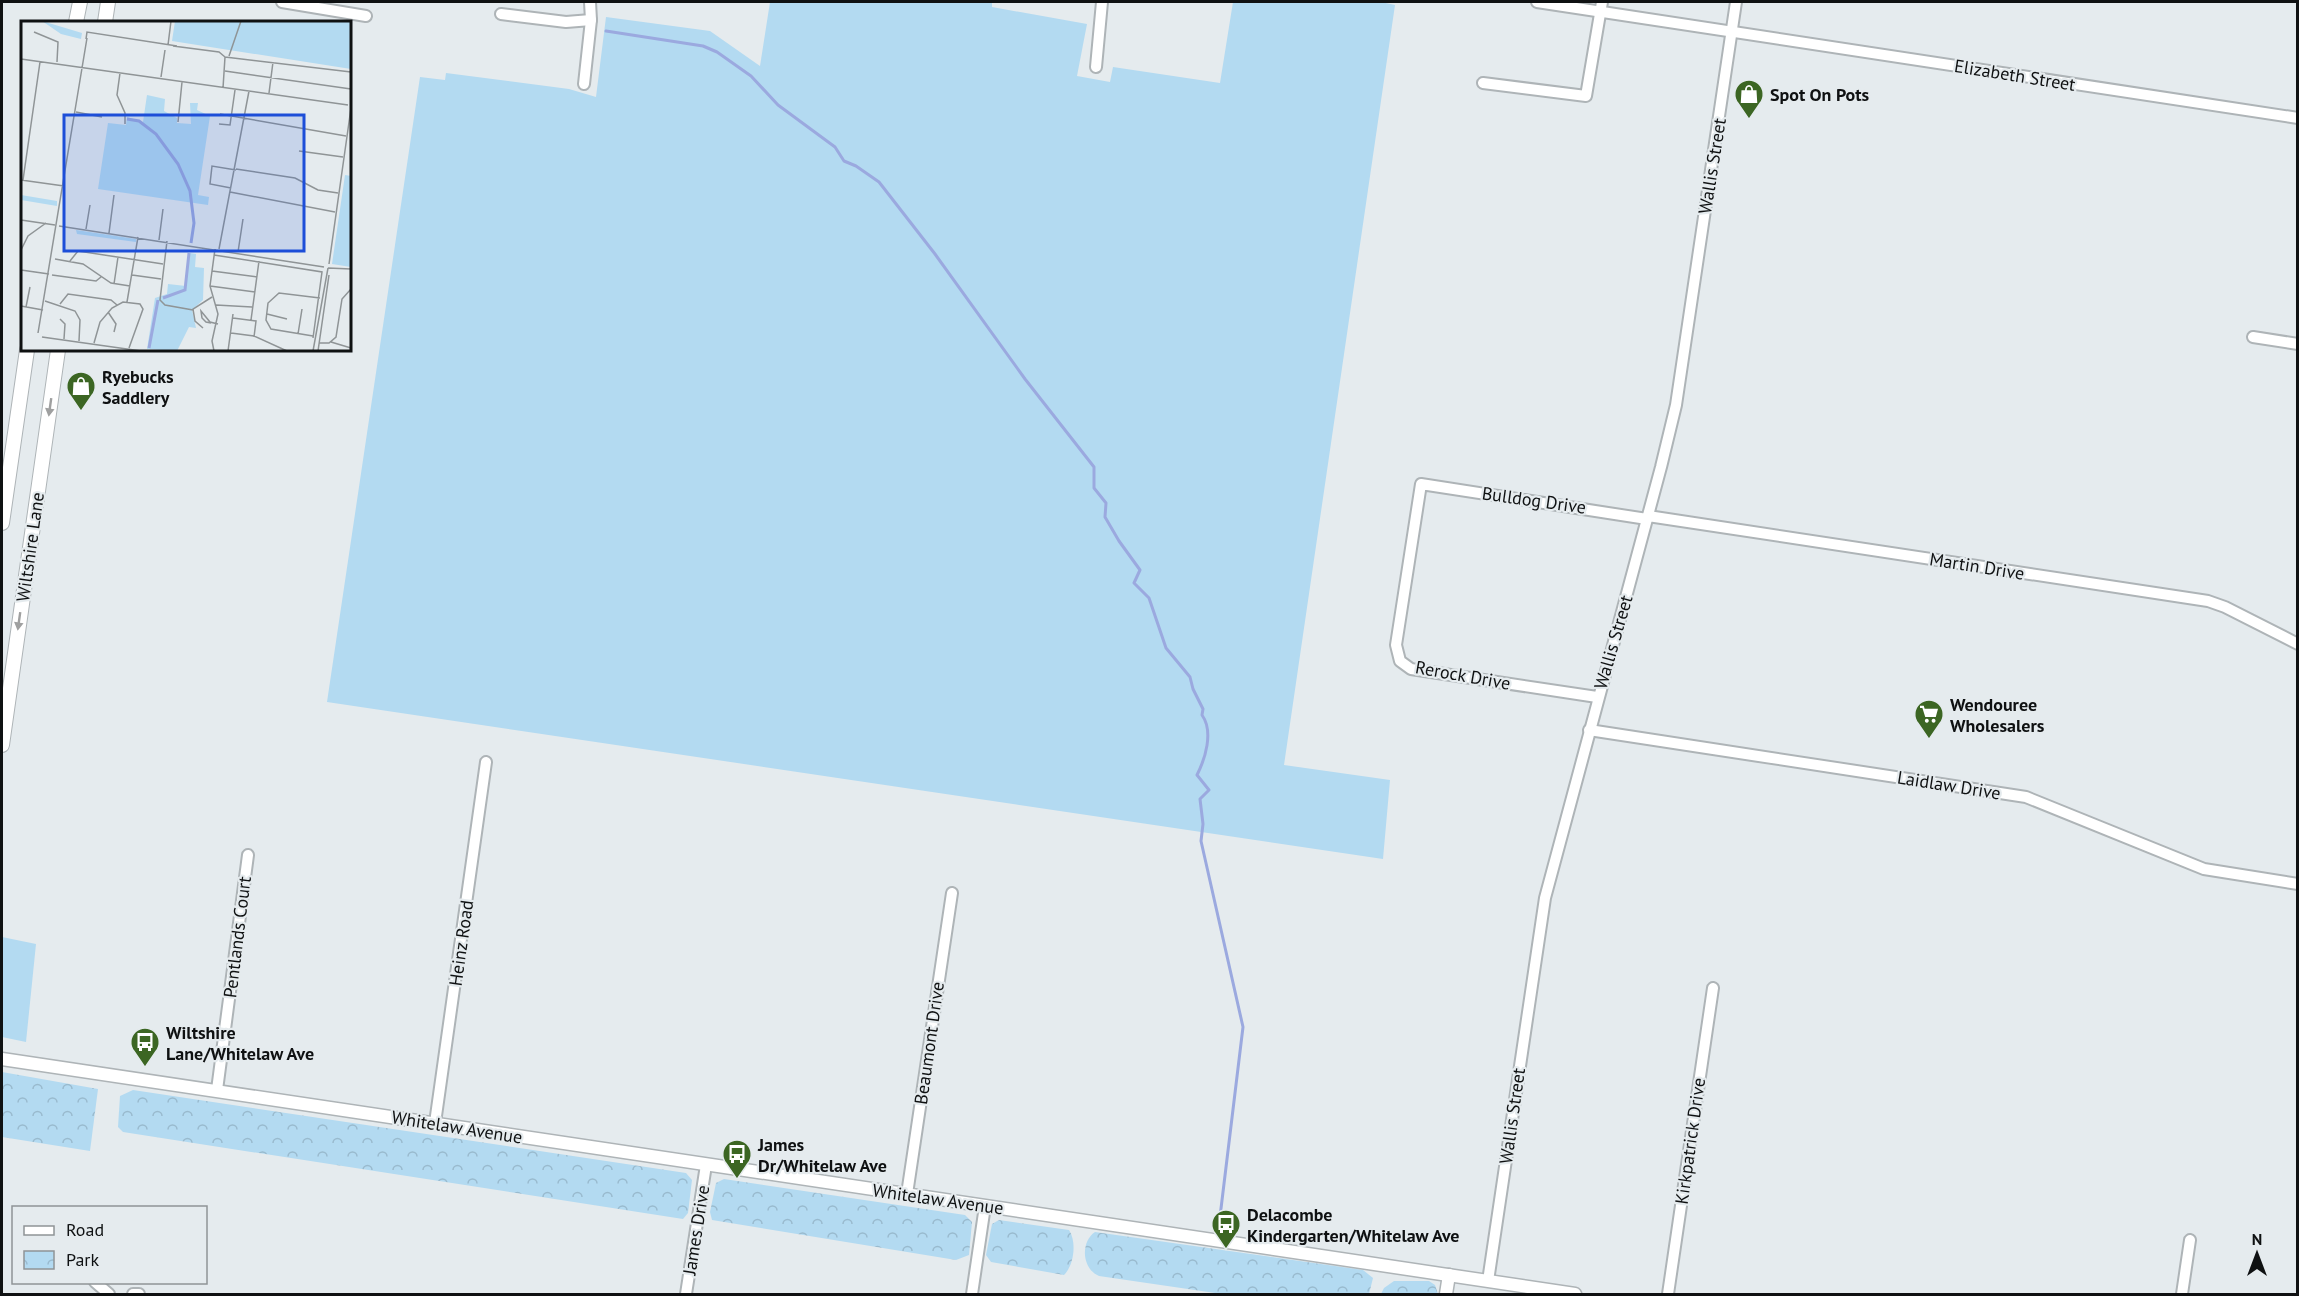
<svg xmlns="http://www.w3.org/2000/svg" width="2299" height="1296" font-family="'PT Sans',sans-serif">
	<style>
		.grass { fill: #b3daf1 }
		.park { fill: url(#park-crowns) }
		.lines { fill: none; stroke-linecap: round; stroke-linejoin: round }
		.stream { stroke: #9ba9df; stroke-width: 3 }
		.minor-casing { stroke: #aeb4b7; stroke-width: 14 }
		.tertiary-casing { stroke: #aeb4b7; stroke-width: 15 }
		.secondary-casing { stroke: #aeb4b7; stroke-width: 16 }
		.minor { stroke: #fff; stroke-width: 10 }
		.tertiary { stroke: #fff; stroke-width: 12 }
		.secondary { stroke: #fff; stroke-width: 14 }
		.oneway { fill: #9fa0a0 }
		.labels { text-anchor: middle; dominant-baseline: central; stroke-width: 4.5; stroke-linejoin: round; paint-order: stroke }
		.street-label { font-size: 18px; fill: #0f1112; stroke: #e5ebee }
		.poi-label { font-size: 18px; font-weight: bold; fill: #0f1112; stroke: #e5ebee; text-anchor: start }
		.inset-river { fill: none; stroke: #9ba9df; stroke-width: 3 }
		.inset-road { fill: none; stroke: #8f9496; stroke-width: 1.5 }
		.view { fill: #1d4ed8; fill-opacity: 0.15; stroke: #1d4ed8; stroke-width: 3 }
		.inset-edge { fill: none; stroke: #0f1112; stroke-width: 3 }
	</style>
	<defs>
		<pattern id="park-crowns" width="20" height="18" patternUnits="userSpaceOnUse" patternTransform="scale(1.5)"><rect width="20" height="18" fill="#b3daf1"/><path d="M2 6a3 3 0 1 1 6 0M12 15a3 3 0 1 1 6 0" fill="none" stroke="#99bace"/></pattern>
	</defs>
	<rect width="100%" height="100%" fill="#e5ebee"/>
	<g class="grass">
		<polygon points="770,2 992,2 992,7 1087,24 1077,76 1110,82 1113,67 1220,83 1233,2 1381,2 1395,5 1284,765 1390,780 1383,859 327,702 420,77 445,80 446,73 569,89 596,97 606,17 710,31 760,66"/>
		<polygon points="2,937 36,944 26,1042 2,1037"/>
	</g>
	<g class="park">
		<polygon points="2,1072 98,1089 90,1151 2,1137"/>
		<polygon points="133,1090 686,1173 692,1180 688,1213 683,1219 123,1132 118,1127 120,1096"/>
		<polygon points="724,1179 965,1215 972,1222 969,1255 956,1260 712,1220 710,1212 716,1183"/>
		<path d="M999 1220 1069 1230C1077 1242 1074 1265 1064 1275L991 1262 986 1255 992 1224Z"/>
		<path d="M1095 1232 1363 1270 1373 1278 1369 1294H1222L1099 1276C1082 1269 1080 1242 1095 1232Z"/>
		<polygon points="1394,1281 1429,1281 1435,1285 1438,1294 1381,1294 1384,1288"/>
	</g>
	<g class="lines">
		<path class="stream" d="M606 31 703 46 717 52 751 76 778 105 835 147 844 161 856 166 879 182 935 254 1025 379 1094 467V488L1106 503 1105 517 1119 541 1140 570 1134 583 1149 598 1166 648 1190 677 1193 689 1203 709 1202 715C1214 732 1205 759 1197 775L1209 790 1200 799 1203 824 1201 841 1243 1027 1219 1225"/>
		<g class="minor-casing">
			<g id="minor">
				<polyline points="282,2 366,16"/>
				<polyline points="1537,2 2298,118"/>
				<polyline points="501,14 566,22 591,20"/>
				<polyline points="1096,67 1102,2"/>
				<polyline points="1483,83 1586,96 1602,2"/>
				<polyline points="584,84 591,20 590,2"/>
				<polyline points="2253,337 2298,344"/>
				<polyline points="1648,516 2208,601 2225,607 2298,644"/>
				<polyline points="1597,697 1411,669 1400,661 1396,645 1421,484 1647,519"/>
				<polyline points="1589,730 2026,797 2204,869 2298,884"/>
				<polyline points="217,1090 248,855"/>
				<polyline points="435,1123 486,762"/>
				<polyline points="907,1194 952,893"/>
				<polyline points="1488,1281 1545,898 1661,467 1676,405 1736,2"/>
				<polyline points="95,1282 109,1294"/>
				<polyline points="133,1294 139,1294"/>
				<polyline points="686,1294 706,1165"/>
				<polyline points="972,1294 985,1206"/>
				<polyline points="1668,1294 1713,988"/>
				<polyline points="2182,1294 2190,1240"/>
			</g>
		</g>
		<g class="tertiary-casing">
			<g id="tertiary">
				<polyline points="2,1059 1575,1294"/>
				<polyline points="1446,1294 1449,1275"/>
			</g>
		</g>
		<g class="secondary-casing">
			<g id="secondary">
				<polyline points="76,22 80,2"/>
				<polyline points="105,22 108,2"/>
				<polyline points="2,523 27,350"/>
				<polyline points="2,745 58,350"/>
			</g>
		</g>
		<use href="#minor" class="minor"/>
		<use href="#tertiary" class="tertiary"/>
		<use href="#secondary" class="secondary"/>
	</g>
	<defs><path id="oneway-solid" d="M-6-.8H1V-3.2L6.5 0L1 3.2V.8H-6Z" transform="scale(1.5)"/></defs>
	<g class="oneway">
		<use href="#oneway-solid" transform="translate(50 407) rotate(98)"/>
		<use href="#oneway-solid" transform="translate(19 621) rotate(98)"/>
	</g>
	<defs>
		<g id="shop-pin" transform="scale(1.5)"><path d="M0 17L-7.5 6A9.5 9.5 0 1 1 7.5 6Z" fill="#3c6623" stroke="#e5ebee"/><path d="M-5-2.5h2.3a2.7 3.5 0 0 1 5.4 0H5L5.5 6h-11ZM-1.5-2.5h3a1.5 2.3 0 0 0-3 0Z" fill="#fff"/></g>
		<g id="supermarket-pin" transform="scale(1.5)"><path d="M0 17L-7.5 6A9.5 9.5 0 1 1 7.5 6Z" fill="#3c6623" stroke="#e5ebee"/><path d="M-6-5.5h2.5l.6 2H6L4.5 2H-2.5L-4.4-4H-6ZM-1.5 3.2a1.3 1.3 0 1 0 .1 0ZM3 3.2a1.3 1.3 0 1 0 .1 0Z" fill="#fff"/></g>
		<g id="bus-pin" transform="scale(1.5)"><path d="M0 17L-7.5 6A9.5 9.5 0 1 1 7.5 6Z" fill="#3c6623" stroke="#e5ebee"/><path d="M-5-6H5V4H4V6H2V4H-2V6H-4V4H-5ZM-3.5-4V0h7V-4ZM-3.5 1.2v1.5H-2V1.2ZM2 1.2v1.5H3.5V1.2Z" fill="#fff"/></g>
	</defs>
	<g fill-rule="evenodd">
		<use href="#shop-pin" x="1749" y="94"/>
		<use href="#shop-pin" x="81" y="386"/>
		<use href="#supermarket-pin" x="1929" y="714"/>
		<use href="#bus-pin" x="145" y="1042"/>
		<use href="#bus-pin" x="737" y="1154"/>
		<use href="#bus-pin" x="1226" y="1224"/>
	</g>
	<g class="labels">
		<g class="street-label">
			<text transform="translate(2015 75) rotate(9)">Elizabeth Street</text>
			<text transform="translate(1712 166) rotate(-81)">Wallis Street</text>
			<text transform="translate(1534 500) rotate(8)">Bulldog Drive</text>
			<text transform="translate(30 547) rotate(-82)">Wiltshire Lane</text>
			<text transform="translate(1977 566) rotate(9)">Martin Drive</text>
			<text transform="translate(1613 642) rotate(-74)">Wallis Street</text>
			<text transform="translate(1463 675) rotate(10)">Rerock Drive</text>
			<text transform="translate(1949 785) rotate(9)">Laidlaw Drive</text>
			<text transform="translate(237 937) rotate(-83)">Pentlands Court</text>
			<text transform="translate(461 943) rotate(-82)">Heinz Road</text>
			<text transform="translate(929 1043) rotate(-82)">Beaumont Drive</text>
			<text transform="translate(1512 1116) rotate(-82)">Wallis Street</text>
			<text transform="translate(457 1127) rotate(9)">Whitelaw Avenue</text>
			<text transform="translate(1690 1141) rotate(-82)">Kirkpatrick Drive</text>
			<text transform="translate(938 1199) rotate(8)">Whitelaw Avenue</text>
			<text transform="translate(696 1230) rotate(-81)">James Drive</text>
		</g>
		<g class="poi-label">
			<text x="1770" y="94">Spot On Pots</text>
			<text x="102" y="376">Ryebucks<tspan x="102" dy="21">Saddlery</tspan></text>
			<text x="1950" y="704">Wendouree<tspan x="1950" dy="21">Wholesalers</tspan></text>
			<text x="166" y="1032">Wiltshire<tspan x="166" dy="21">Lane/Whitelaw Ave</tspan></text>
			<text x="758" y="1144">James<tspan x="758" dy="21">Dr/Whitelaw Ave</tspan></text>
			<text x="1247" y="1214">Delacombe<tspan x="1247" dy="21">Kindergarten/Whitelaw Ave</tspan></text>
		</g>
	</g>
	<g transform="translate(21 21)">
		<rect width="330" height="330" fill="#e5ebee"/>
		<path d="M126 74 144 78 143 90 156 97V102L170 103 169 82H177L176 89 189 95 177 174 188 176 187 184 77 168 87 102 105 104 106 96 122 101Z" fill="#b3daf1"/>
		<path d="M21 0 61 12 60 18 40 13ZM154 0H330V48L151 20ZM324 154 330 155V246L311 243ZM0 174 36 180V185L0 179ZM55 209 115 218V221L56 213ZM169 232 175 233 174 246 183 247 182 279 171 289 175 307 168 306 156 330 126 328 134 277 146 273 147 263 165 265Z" fill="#b3daf1"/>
		<path class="inset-river" d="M106 98 118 100 135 113 157 143 169 170 173 202 170 222M142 277 164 269 168 232M128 327 137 279"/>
		<path class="inset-road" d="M13 11 37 21 36 41M65 18 66 11 156 25M147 24 150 0M152 25 198 31 204 36M208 35 220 0M204 36 330 51M0 38 327 84M204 50 330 68M99 52 96 74 104 92V103M140 56 144 29M202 67 204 36M248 72 252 41M55 91 81 96M199 93 325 115M157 101 161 61M198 103 209 104 214 69M278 130 322 136M215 148 274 157 297 169 317 172M0 159 43 165M2 159 19 41M210 167 189 163 191 145 215 149M209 171 314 191M0 199 34 204M38 205 303 246M65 208 69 184M88 212 93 174M138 219 142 188M146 220 139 279 144 284 172 289M198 228 228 70M0 229 7 215 25 202M217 231 222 198M193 234 301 251 292 317M34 238 62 243 90 262 109 265M49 240 57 230 142 243M308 243 330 87M307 247 330 248M0 249 28 253M191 250 236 256M31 254 75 260 80 256M111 254 140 258M93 263 97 236M189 265 234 271M24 280 54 290 59 299 58 320M106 281 117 216M39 283 47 273 90 279 96 284M195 284 231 286M0 285 22 289M5 286 9 266M87 291 95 303 93 311M246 293 266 298M212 297 235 300 233 316M39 298 44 303 43 318M230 299 238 240M190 302 185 301 181 297 180 290 189 301 197 303M182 307 174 300 172 288 191 276M17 312 66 17M210 312 233 315 266 330M277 313 281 288M292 315 250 308 245 299 247 282 258 272 299 277M21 316 120 330M310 321 330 327M73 322 79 301 91 287 102 281 119 283 122 288 108 327M298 322H308L315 316 321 278 330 268M193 330 191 320 197 293 189 265 194 228M207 330 212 293M292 330 307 247M297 330 308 254"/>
		<path class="view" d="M43 94H283V230H43Z"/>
		<rect width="330" height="330" class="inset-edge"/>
	</g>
	<rect width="2299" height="1296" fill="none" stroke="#0f1112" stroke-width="6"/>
	<rect x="12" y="1206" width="195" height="78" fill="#e5ebee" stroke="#8f9496" stroke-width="1.5"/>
	<rect x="24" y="1226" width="30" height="9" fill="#ffffff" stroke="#8f9496" stroke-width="1.5"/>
	<text x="66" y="1236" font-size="18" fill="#0f1112">Road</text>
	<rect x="24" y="1251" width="30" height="18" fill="url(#park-crowns)" stroke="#8f9496" stroke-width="1.5"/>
	<text x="66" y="1266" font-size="18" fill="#0f1112">Park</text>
	<g transform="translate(2257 1254)" stroke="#e5ebee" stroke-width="4.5" paint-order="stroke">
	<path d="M0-4.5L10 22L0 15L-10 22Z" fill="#0f1112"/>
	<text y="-9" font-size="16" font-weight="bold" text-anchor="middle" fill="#0f1112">N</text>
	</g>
</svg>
